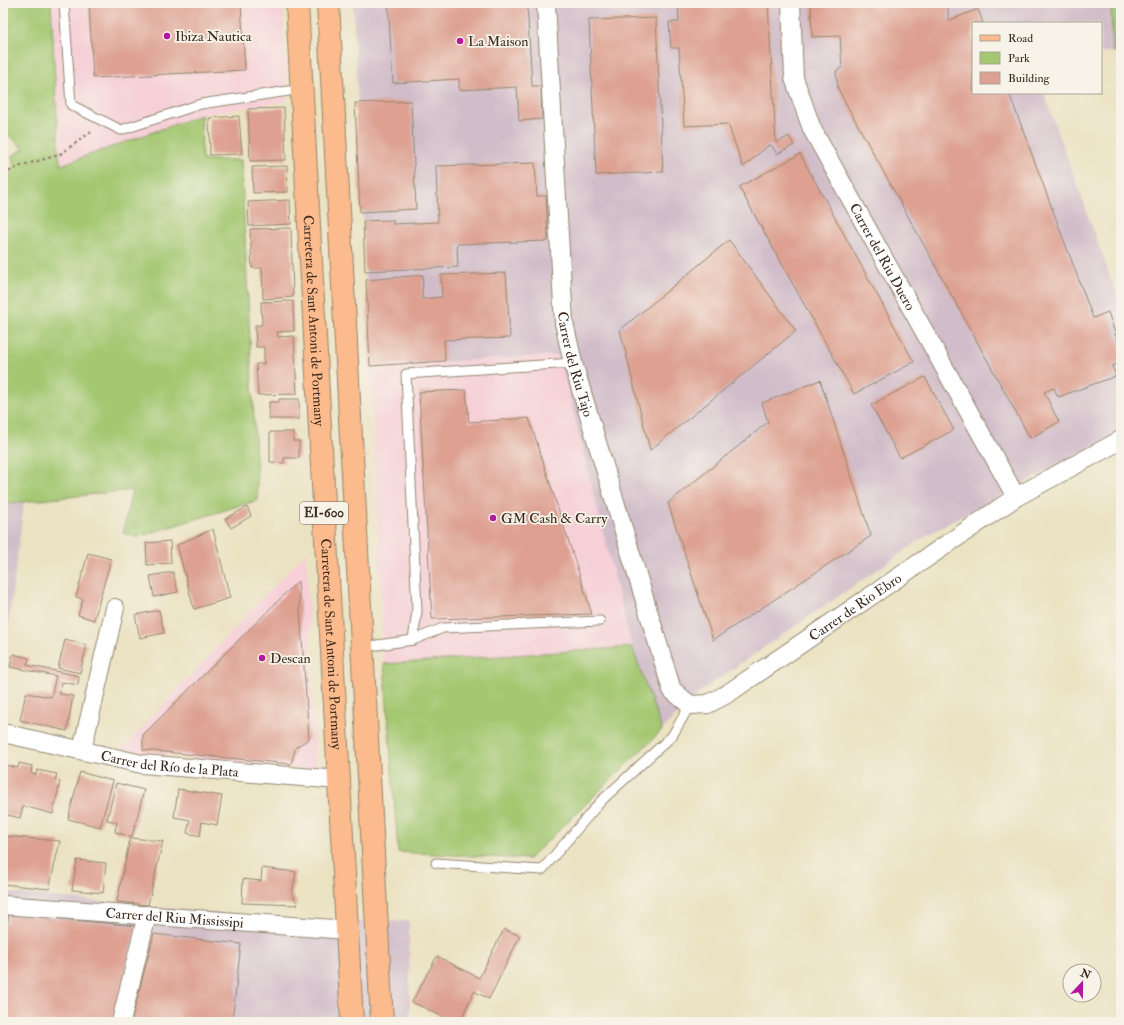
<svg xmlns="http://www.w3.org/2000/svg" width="1124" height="1025" font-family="'IM FELL Double Pica',serif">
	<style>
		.built { fill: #f6cfd7 }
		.industrial { fill: #d1bdc9 }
		.green { fill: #a4c872; stroke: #707948 }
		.building { fill: #dda091 }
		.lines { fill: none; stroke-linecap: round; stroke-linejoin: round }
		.lane-casing { stroke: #938670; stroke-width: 11 }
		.street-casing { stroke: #938670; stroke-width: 20 }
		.primary-casing { stroke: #938670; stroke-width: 24 }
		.path { stroke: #938670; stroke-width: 2.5; stroke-dasharray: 3 3; stroke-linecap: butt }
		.lane { stroke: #fff; stroke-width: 9 }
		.street { stroke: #fff; stroke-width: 18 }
		.primary { stroke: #fbbb8d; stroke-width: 22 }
		.poi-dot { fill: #b5179e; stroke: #f7f3e8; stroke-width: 1.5 }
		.labels { text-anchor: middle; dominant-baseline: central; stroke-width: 3.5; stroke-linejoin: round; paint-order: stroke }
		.shield { fill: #f7f3e8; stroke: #73665b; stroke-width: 1 }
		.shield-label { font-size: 13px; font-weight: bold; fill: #3b2a1e }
		.poi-label { font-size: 14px; fill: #3b2a1e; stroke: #f7f3e8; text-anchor: start }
		.street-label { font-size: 14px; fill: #3b2a1e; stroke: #f7f3e8 }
	</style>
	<rect width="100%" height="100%" fill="#f7f3e8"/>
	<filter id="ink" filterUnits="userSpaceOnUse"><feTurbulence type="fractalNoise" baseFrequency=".025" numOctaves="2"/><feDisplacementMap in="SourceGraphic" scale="8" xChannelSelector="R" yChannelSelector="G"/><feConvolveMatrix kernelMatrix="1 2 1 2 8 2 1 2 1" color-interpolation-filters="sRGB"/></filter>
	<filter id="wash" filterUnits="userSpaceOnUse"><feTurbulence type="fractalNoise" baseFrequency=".012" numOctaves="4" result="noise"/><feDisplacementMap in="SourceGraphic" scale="16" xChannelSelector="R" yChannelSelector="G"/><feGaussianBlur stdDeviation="0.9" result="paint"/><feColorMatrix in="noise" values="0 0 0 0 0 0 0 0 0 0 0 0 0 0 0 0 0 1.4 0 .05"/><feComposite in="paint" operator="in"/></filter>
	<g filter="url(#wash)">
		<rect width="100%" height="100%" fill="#ebe2c1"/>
		<g class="built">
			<polygon points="52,3 283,3 287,101 201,115 61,165"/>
			<polygon points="559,355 632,647 384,664 370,366"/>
			<polygon points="306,552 316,771 121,750"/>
		</g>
		<g class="industrial">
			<polygon points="353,3 1111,3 1113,52 1101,53 1101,23 973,23 973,93 1044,93 1121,307 1121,431 929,534 701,691 662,730 632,647 559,355 370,366"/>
			<polygon points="24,502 3,666 3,504"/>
			<polygon points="3,892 315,923 409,921 410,1022 3,1022"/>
		</g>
		<g class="green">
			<polygon points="3,3 51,3 59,155 61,165 201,115 202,160 241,160 258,500 137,537 123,533 132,490 3,504 3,183 14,169 12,155 24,149 3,130"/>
			<polygon points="1111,3 1121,3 1121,51 1113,52"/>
			<polygon points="632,647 662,730 529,859 398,852 384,664"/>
		</g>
		<g id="blocks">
			<g class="building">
				<polygon points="89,3 241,3 245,70 93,78"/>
				<polygon points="388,3 527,3 532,86 541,86 542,119 519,121 517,87 459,90 459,79 393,83"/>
				<polygon points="678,3 768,3 776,143 789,136 794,145 777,154 772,146 769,145 743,167 728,124 684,126 679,48 671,48 669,22 679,22"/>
				<polygon points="811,3 948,3 948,21 978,9 983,23 973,23 973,93 1009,93 1093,318 1108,312 1121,351 1121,363 1112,366 1116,376 1058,397 1054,388 1044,392 1059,422 1030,438 838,89 836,71 842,68 840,36 812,37"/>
				<polygon points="656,18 663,172 596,175 589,20"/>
				<polygon points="411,101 416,209 360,212 355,103"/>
				<polygon points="284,108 286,160 250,161 248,109"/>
				<polygon points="239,116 242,154 210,155 209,118"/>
				<polygon points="800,154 914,362 854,394 739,187"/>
				<polygon points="535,163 537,196 546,196 548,241 457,244 458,267 365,271 363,221 393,220 393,224 438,222 436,166"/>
				<polygon points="287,166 288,192 253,193 252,167"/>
				<polygon points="290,200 291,224 249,226 248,202"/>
				<polygon points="291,228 293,297 263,299 262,268 252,268 250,229"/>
				<polygon points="729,240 796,331 650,450 620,330"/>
				<polygon points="506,273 510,338 444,340 445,361 370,366 366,280 423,275 422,299 442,297 441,275"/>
				<polygon points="293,301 294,331 277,332 278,337 294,336 297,394 258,395 256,364 264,364 264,347 256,347 255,325 262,325 261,302"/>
				<polygon points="925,377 954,430 900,458 871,405"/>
				<polygon points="820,380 871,536 713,640 668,503 768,422 762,403"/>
				<polygon points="466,390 469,422 529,418 592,614 432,619 419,392"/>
				<polygon points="279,399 299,399 299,419 269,419 269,402 279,402"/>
				<polygon points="270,432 293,432 293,441 299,441 299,458 284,458 284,463 270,462"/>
				<polygon points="247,507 251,516 231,528 225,519"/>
				<polygon points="213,529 230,598 194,609 177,545"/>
				<polygon points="170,541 171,563 147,565 146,543"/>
				<polygon points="88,553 111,559 94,620 78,615 83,599 76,597"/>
				<polygon points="173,572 178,592 154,597 150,576"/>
				<polygon points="298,581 309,739 296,747 291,764 143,750 143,735"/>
				<polygon points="159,610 164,633 140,638 135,615"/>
				<polygon points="65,640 87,645 80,673 58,668"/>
				<polygon points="13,654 29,658 27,665 79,676 78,685 62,682 59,694 73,696 67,731 20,720 26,693 51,697 56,676 10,667"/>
				<polygon points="19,763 32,766 31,773 36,775 37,770 57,774 55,780 60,781 53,814 23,806 20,818 3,814 3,764 18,768"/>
				<polygon points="80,772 113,781 100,827 68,819"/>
				<polygon points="116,783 144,790 132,837 115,832 117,822 107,820"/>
				<polygon points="178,789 222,796 217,825 202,822 200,836 187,833 190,820 174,817"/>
				<polygon points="3,836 60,841 49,889 3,884"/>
				<polygon points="130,838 163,841 148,905 117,902"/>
				<polygon points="77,860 106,863 103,893 72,890"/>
				<polygon points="262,868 296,872 292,894 298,905 242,903 243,879 261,881"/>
				<polygon points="9,914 136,926 112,1022 3,1022 3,923 7,924"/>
				<polygon points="504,929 520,936 489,999 474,991 460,1022 454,1022 412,1002 437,956 479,978"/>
				<polygon points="154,934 241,944 232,1022 131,1022"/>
			</g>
		</g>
	</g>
	<g filter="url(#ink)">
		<use href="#blocks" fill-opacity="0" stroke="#938670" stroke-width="1"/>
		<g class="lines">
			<g class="lane-casing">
				<g id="lane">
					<polyline points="64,3 71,105 121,130 201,104 302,89"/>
					<polyline points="413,640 443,628 600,621"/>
					<polyline points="363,647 413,640 417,611 406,374 573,363"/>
					<polyline points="436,863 542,870 601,801 672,736 690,705"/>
				</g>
			</g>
			<g class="street-casing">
				<g id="street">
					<path id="s1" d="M546 3 564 323 573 363 672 690 690 705 708 704 727 694 1016 497 1121 440"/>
					<path id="s2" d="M791 3 794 78 812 129 1016 497"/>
					<path id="s3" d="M3 733 142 764 339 780"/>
					<polyline points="82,750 115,608"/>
					<path id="s4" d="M3 905 347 930"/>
					<polyline points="121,1022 147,915"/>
				</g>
			</g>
			<g class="primary-casing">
				<g id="primary">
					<path id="s5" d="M297 3 352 1022"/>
					<polyline points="328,3 382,1022"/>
				</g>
			</g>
			<polyline class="path" points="3,174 23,165 59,155 91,132"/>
			<use href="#lane" class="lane"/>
			<use href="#street" class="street"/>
			<use href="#primary" class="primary"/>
		</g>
	</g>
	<g class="poi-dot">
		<circle cx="167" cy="36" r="4"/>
		<circle cx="460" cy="41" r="4"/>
		<circle cx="493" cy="518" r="4"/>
		<circle cx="262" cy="658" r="4"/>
	</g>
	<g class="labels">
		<rect class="shield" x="300" y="502" width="48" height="22" rx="3"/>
		<g class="shield-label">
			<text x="324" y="513">EI-600</text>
		</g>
		<g class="poi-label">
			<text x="175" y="36">Ibiza Nautica</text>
			<text x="468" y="41">La Maison</text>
			<text x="501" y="518">GM Cash &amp; Carry</text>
			<text x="270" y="658">Descan</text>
		</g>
		<g class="street-label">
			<text stroke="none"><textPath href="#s2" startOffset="275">Carrer del Riu Duero</textPath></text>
			<text stroke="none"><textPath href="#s5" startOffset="318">Carretera de Sant Antoni de Portmany</textPath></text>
			<text stroke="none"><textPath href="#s1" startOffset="363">Carrer del Riu Tajo</textPath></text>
			<text stroke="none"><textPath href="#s1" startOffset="921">Carrer de Rio Ebro</textPath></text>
			<text stroke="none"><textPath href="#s5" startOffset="642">Carretera de Sant Antoni de Portmany</textPath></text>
			<text stroke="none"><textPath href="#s3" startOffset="170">Carrer del Río de la Plata</textPath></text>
			<text stroke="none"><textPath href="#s4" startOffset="172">Carrer del Riu Mississipi</textPath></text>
		</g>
	</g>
	<rect width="1124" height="1025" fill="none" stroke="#f7f3e8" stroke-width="16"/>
	<rect x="972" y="22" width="130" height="72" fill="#f7f3e8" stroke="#aca397"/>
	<rect x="980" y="35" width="20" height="6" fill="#fbbb8d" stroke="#aca397"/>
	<text x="1008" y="42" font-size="12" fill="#3b2a1e">Road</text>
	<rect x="980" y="52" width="20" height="12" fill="#a4c872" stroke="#aca397"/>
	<text x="1008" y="62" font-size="12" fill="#3b2a1e">Park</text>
	<rect x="980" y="72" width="20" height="12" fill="#dda091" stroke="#aca397"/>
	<text x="1008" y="82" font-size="12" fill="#3b2a1e">Building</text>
	<g transform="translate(1082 983) rotate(22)"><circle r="19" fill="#f7f3e8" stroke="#aca397"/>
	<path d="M0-3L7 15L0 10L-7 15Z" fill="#b5179e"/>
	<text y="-6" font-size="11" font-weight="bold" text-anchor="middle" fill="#3b2a1e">N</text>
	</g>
</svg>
